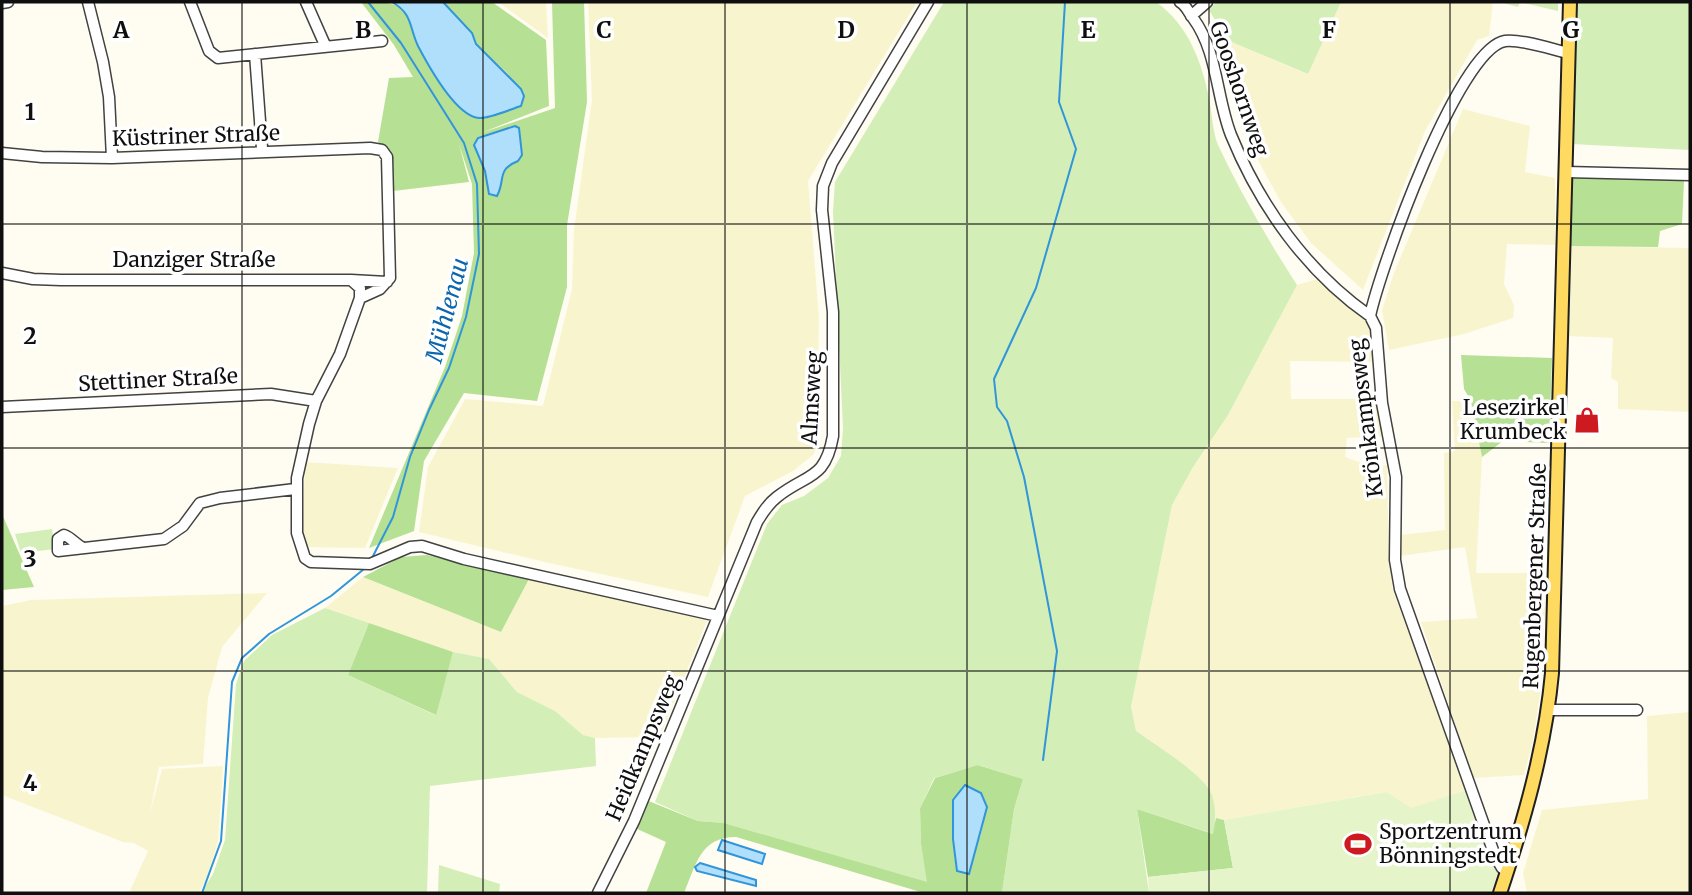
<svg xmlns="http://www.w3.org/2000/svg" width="1692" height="895" font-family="Merriweather,serif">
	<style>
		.farmland { fill: #f8f5ce }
		.green { fill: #d3eeb6 }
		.forest { fill: #b6e094; fill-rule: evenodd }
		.pitch { fill: #e5f4c9 }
		.water { fill: #b0dffc; stroke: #3095da; stroke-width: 2 }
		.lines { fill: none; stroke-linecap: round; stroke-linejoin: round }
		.stream { stroke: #3095da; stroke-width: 2 }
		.minor-casing { stroke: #424242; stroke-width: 13 }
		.major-casing { stroke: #202020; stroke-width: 16 }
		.minor { stroke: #fff; stroke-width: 10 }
		.major { stroke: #ffda61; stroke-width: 12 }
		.grid { fill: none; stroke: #0f0f0f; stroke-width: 2; stroke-opacity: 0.55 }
		.labels { text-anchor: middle; stroke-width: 7; stroke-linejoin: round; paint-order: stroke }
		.street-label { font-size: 21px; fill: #0f0f0f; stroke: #fff }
		.poi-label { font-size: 21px; fill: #0f0f0f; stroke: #fff; text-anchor: end }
		.water-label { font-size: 23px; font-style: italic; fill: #0c66ad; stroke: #fff }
		.grid-label { font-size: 23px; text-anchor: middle; font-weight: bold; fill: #0f0f0f; stroke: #fff; stroke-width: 7; stroke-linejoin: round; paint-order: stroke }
	</style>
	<rect width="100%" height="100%" fill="#fffcf1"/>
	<path class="farmland" d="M498,2H546L548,38Z
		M588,2H917L808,181L819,318L817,440L814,454L793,471L745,496L708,597L549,563L419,532L428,467L465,399L543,406L572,289L574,230L592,100Z
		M1341,2H1493L1489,36L1477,40L1425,131L1363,290L1311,243L1281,202L1250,146L1236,97L1227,40L1307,74Z
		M1463,109L1530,126L1525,172L1555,178V245L1507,244L1504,284L1514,305L1513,318L1464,334L1389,350L1382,310L1394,273Z
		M1568,246L1690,248V412L1618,409V382L1611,378L1613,338L1568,336Z
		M1317,279L1370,323L1372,362L1290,361L1291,399H1376L1384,436L1347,438L1345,457L1370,466L1387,465L1389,562L1393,591L1467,790L1411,809L1385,792L1224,820L1216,818L1211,793L1195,774L1136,731L1131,708L1172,505L1193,467L1228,415L1297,285Z
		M1452,401H1471L1482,457L1476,573H1539L1547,579L1540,694L1533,741L1524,775L1473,778L1421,622L1477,618L1465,547L1399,556L1400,535L1445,530L1444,453L1455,451Z
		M305,462L398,468L365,548L302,547Z
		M363,577L501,632L529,579L699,617L707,621L660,737L595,738L583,735L555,711L517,692L489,659L453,652L325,608Z
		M267,593L222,647L208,698L203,764L159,767L150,813L162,769L223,766L218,842L209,872L199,893H129L148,851L134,843L123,842L2,795V606L31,600Z
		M1690,712V893H1527L1523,873L1542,810L1648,799L1647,716Z"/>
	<path class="green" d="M944,2H1156C1189,25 1203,65 1210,103C1212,116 1213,133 1218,145C1241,194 1268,240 1297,285L1228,415L1193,467L1172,505L1131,707L1136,731C1155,745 1204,774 1212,795C1216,808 1216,821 1214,834L1137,809L1149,893H1002L1014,809L1023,779L979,765L934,778L920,808L921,844L928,883L724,823L698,821L655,802L767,524L782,505L804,496L828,478L841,456L843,428L833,212L835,182Z
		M1216,2H1341L1308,74L1227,40L1209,10Z
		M1500,2H1558V11L1520,2L1518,7Z
		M1577,2H1690V150L1572,144Z
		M52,529L55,549L21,553L15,534Z
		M325,608L369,623L348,675L435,715L453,652L489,659L517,692L555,711L583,735L595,738L596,766L430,786L427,893H201L213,874L225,840L236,684L244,661L272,635Z
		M439,865L500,884L499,893H438Z"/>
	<path class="forest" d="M361,2C402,2 405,3 417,43L509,75L476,44L472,33L443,2H492L546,40L549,106L481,133L555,108L552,2H584L587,102L567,225V287L537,401L464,393L424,461L414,531L369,548L445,367L462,316L474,253L472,184L459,144L469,182L393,191L391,151L378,142L389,78L413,77L394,45ZM474,145L518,161L507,166L489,194L485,171Z
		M1570,176L1684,181L1682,224L1660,231L1658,247L1568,246Z
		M1461,355L1552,358L1549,443L1503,441L1482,457L1471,401L1464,389Z
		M2,514L34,587L2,590Z
		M427,555L529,579L501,632L363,577L401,557Z
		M369,623L453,652L436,715L348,675Z
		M978,765L1023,779L1014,809L1002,893H924L736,837C700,837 696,865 684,893H646L666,842L635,828L646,800L698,821L724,823L927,882L921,844L920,808L935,778ZM987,807L980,837L957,871Z
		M1137,809L1213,834L1216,818L1224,820L1233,868L1148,877Z"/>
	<path class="pitch" d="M1467,790L1498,872L1491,893H1149L1148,877L1233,868L1224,820L1386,792L1411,808Z"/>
	<path class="water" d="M392,2H443L472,33L476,44L521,89L524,96L521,106C511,109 489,119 479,118C456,116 428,65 418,46C409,27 413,14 392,2Z
		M515,126L519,128L522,155L518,161C496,170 506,179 497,196L489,194L485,171L474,145L478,138Z
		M965,785L981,793L987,807L969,874L957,871L953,839V800Z
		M722,840L765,854L762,864L718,850Z
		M700,863L756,880V886L697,871L695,867Z"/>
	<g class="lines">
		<path class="stream" d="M368,2L401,43L464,143L477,184L479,254L466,317L449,368L429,410L410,457L393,517L372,558
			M1043,760L1057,651L1024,477L1007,421L997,407L994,379L1036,288L1076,149L1059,102L1065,2
			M202,893L221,841L232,682L242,658L269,634L331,596L364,569"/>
		<g class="minor-casing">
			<path id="minor" d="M88,2L103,62L109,97L112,158
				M190,2L209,51L218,58L382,41
				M306,2L325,45
				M1180,2C1187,6 1188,12 1193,18C1218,52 1216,97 1231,135C1260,206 1307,272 1370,316
				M2,3L8,2
				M1191,16L1207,2
				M255,54L262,148
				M2,153L42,157L112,158L370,148L382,150L387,157L390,278L380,289L360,298
				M1566,172L1690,175
				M2,273L33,279L61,280H351L387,282
				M351,280L360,288V298L340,354L316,401L309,424L297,478V533L305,558L311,562L370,564L410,547L422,546L464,559L718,616
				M2,407L271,394L316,401
				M83,548C75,544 72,538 64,535L58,539V551L164,539L183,526L200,503L220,498L295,489
				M1548,710H1637
				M1508,870L1502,868L1495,856L1400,589L1395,560L1396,477L1382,403L1376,328L1370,316C1380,269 1458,49 1505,41C1522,39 1551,49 1568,53
				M598,893L634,821L757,522C763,512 768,504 777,497C807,473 825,481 833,436V312L822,210L823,186L832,163L928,2"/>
		</g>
		<g class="major-casing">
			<path id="major" d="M1500,893C1524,821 1545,749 1552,673L1570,2"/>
		</g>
		<use href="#minor" class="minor"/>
		<use href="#major" class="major"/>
	</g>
	<path class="grid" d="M242,2V893M483,2V893M725,2V893M967,2V893M1209,2V893M1450,2V893M2,224H1690M2,448H1690M2,671H1690"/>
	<defs>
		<g id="shop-bare" transform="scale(2.1)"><path d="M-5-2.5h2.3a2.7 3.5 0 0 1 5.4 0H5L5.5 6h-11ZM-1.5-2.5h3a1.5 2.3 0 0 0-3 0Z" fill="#cd1920" stroke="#fff" stroke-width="2.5" paint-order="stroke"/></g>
		<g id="stadium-bare" transform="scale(2.1)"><path d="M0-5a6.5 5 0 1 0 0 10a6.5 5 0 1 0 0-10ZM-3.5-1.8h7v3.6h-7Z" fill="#cd1920" stroke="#fff" stroke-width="2.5" paint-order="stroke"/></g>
	</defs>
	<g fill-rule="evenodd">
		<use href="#shop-bare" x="1587" y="420"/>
		<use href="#stadium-bare" x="1358" y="844"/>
	</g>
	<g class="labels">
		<g class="street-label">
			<text transform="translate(1239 89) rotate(71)" y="7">Gooshornweg</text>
			<text transform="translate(196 136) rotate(-2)" y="7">Küstriner Straße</text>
			<text x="194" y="267">Danziger Straße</text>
			<text transform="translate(158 380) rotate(-3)" y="7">Stettiner Straße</text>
			<text transform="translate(812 398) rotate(-87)" y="7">Almsweg</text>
			<text transform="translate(1366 418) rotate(-97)" y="7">Krönkampsweg</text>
			<text transform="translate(1535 576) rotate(-88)" y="7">Rugenbergener Straße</text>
			<text transform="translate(643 748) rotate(-67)" y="7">Heidkampsweg</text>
		</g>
		<g class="poi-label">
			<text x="1566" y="415">Lesezirkel<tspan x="1566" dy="24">Krumbeck</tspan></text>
			<text x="1379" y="839" text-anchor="start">Sportzentrum<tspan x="1379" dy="24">Bönningstedt</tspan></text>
		</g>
		<g class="water-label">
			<text transform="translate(447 310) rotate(-75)" y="8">Mühlenau</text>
		</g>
	</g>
	<g class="grid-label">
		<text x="121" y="38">A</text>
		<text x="363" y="38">B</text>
		<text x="604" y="38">C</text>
		<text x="846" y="38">D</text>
		<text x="1088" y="38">E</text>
		<text x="1329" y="38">F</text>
		<text x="1571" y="38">G</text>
		<text x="30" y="120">1</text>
		<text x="30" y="344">2</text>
		<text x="30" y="567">3</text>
		<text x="30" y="791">4</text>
	</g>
	<rect width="1692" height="895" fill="none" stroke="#0f0f0f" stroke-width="7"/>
</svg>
